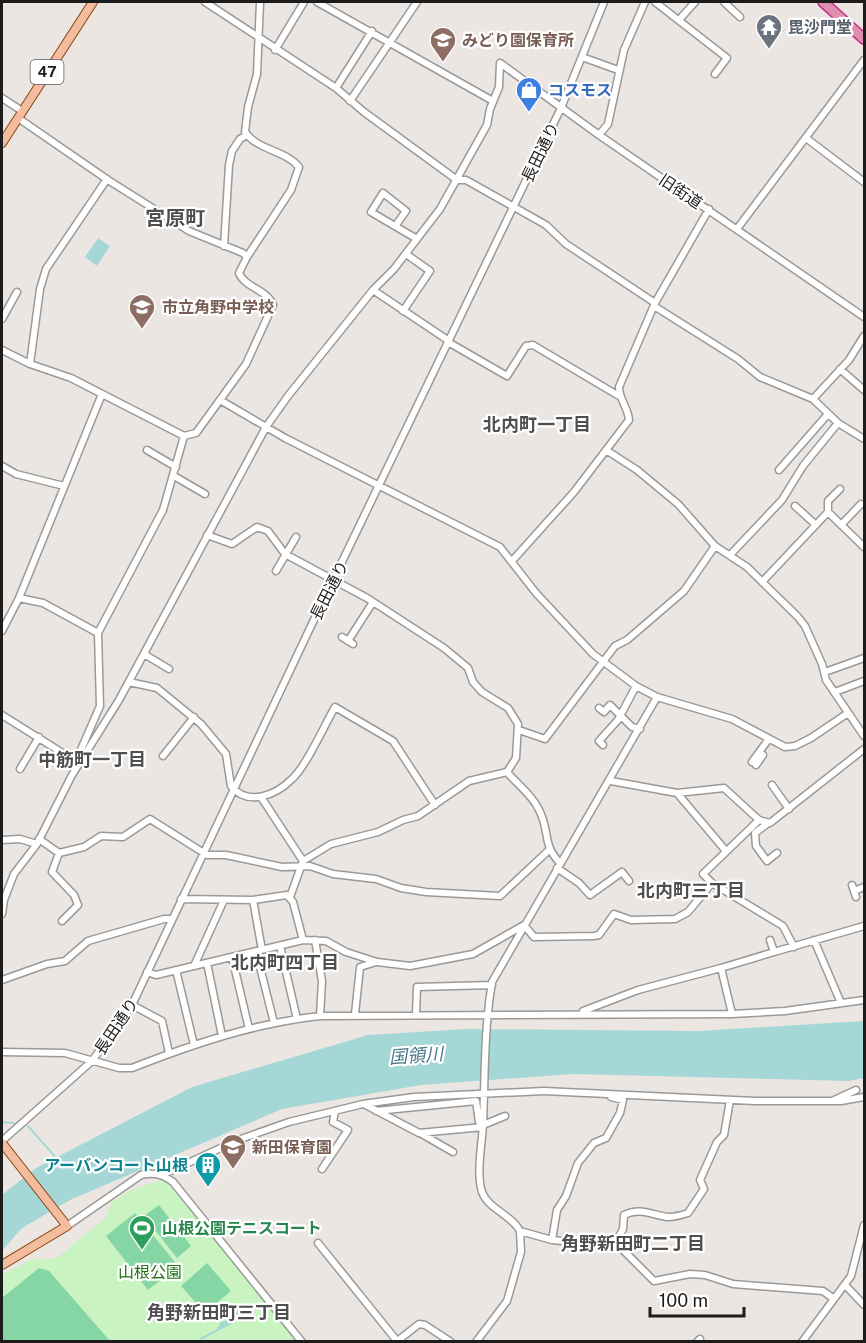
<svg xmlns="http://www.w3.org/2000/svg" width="866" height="1343" font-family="'Public Sans','Noto Sans JP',sans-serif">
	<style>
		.park { fill: #c9f4c1 }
		.pitch { fill: #85d6a4 }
		.water { fill: #a5d7d7 }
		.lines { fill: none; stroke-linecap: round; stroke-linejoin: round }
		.stream { stroke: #a5d7d7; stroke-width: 2 }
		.minor-casing { stroke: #999; stroke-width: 9 }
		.major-casing { stroke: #88420b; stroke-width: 10 }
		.highway-casing { stroke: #c83187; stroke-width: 12 }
		.minor { stroke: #fff; stroke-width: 6 }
		.major { stroke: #f4bc9f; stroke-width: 8 }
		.highway { stroke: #de8fb0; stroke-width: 9 }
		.labels { text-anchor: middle; stroke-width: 4.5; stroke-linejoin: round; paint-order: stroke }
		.shield { fill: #fff; stroke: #606060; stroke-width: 1.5 }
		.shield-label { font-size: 15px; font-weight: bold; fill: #1c1c1c }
		.worship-label { font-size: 16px; font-weight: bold; fill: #5b616d; stroke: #fff; text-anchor: start }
		.education-label { font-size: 16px; font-weight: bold; fill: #785e54; stroke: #fff; text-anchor: start }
		.shop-label { font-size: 16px; font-weight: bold; fill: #366cbe; stroke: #fff; text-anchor: start }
		.street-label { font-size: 16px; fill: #1c1c1c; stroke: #fff }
		.culture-label { font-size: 16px; font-weight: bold; fill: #0d838f; stroke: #fff; text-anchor: end }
		.leisure-label { font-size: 16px; font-weight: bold; fill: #27864d; stroke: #fff; text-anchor: start }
		.park-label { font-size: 16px; fill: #217013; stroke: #fff }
		.neighbourhood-label { font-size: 18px; font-weight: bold; fill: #4f4f4f; stroke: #fff }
		.water-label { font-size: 18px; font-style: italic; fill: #477a8d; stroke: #fff }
		.quarter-label { font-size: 20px; font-weight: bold; fill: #4f4f4f; stroke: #fff }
	</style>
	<rect width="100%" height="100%" fill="#ece6e2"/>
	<path class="park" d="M159,1181L169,1184L296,1341L2,1342V1275L30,1260L57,1258L105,1218L112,1202L131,1190Z"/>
	<path class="pitch" d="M159,1205L191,1246L177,1258L144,1216Z
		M135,1213L178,1266L148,1290L106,1236Z
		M207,1263L231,1291L205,1313L181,1286Z
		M39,1268L49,1271L110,1341H2V1298Z"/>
	<path class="water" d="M98,238L110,246L97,266L85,257Z
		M864,1021V1078L849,1081L572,1074L421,1085L282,1109L70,1200L22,1228L2,1251V1195L36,1168L192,1087L368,1035L466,1029L699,1031Z
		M242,1309L246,1313L237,1315L235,1322L199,1341L200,1338L217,1329L221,1322L231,1320L234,1313Z"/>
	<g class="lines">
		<path class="stream" d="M2,1122L14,1123
			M28,1126L58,1160"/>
		<g class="minor-casing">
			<path id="minor" d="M205,2L336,88L364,112L457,180H466L546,225L566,244L655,303
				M317,2L493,101
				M655,2L727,58L715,74
				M724,2L740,17
				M679,20L695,2
				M275,50L304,2
				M582,57L618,70
				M336,88L372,31
				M2,98L22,111
				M350,101L417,2
				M18,118L108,180L189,231L243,253L247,257L239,273C245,288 267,289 273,305L246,364L196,433L184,436L163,510L98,633L100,706L76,761
				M599,135L608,124L624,50L645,2
				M806,138L864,182
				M396,225L406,211L383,193L371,212L417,239
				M737,229L864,60
				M224,246L229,165L232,151L240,139L247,135
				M247,257L291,190L299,167C285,150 257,150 245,132L248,107L257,74L260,2
				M373,290L449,341
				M654,306L738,359L760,377L813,399L838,423L864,439
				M403,311L430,271L406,254
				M2,319L17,292
				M448,342L507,376L526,346L533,345L619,396
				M2,350L30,364L71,378L184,436
				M30,364L40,289L46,269L107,179
				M840,369L864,390
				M813,399L849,360L864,336
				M220,400L285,438L500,547L536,593L593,654L636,686L657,697L732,719L785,747L795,746L811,738L848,713
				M147,450L176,467
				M606,450L637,470L678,504L715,546L747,567L798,617L805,626L822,664L826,680L864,736
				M2,466L16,474L64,486
				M779,470L828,414
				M174,476L205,494
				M795,506L816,525
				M828,512V501L840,489
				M841,525L861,504
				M207,535L232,544L257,527L268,531L285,554L367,598L444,648L468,668L473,682L482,692L508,708L518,724L516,758L507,772C517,784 532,795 538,808C551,831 541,843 560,863
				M730,555L782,500L803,466L838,423
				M512,561L574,492L629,420C628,407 619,400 619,387L655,303L709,209
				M276,571L296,537
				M762,582L828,512L864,547
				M19,598L43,603L98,633
				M2,631L19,598L102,394
				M342,637L353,644
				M348,641L373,602
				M144,654L169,669
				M825,672L864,658
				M129,682L157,688L201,724L226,754L231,786C248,807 276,795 292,779C307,765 324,726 335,707L393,741L435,805
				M835,692L864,681
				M657,697L492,982C484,1029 485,1076 483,1124C482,1144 476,1173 482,1192C488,1209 512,1215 520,1231L552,1240L614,1246L623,1250L654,1281L690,1274L705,1275L733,1284L823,1291L834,1299L851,1276L864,1225
				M599,708L604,712L610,705L632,727L640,729
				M2,715L77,762
				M519,730L545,739L615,646L627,640L684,591L715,546
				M603,745L599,741L618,720L636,686
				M163,756L194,717
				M752,762L768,740
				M756,765L763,755
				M20,769L39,737
				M611,781L677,793L726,851
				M772,785L789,809
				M677,793L724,788L759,820L703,874L712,883L783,926L794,947
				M261,797L303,861L290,897
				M759,820L770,823L864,749
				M767,824L755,833L756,846L767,861L777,853
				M39,839L59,853L84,847L101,836L123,837L150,819L207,855H226L282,867L310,866L333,874L376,879L401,888L426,892L500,896L548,851
				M2,840L20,839L37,844
				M59,853L52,872L74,895L78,905L62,921
				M303,861L331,844L378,832L403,820L418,816L469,781L507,772
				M557,868L579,883L590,895L622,872L629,881
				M852,885L856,897
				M854,891L864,887
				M181,899L253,900L287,895L293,902L303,940
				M253,900L262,950
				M2,914L4,900L14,874L37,844L72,775L119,700L266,427L288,396L373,290L394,269L440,209L487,125L490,109L499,87L500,63L599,135L864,317
				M315,940L322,981L320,1016
				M770,940L774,952L864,926
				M814,940L841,1003
				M280,946L297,1019
				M256,951L274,1023
				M232,957L249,1029
				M207,963L222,1036
				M194,966L224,900
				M176,970L194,1045
				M147,972L156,975L303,940L326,941L346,952L377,962L410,966L473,954L524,925L534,937L594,936L599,935L614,914L631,920L675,919L688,912L712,883
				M2,980L47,964L65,961L88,941L164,919H172
				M132,1005L162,1021L169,1053
				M583,1011L638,990L721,968
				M355,1014L360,967L376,962
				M416,1014L417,987L492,985
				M732,1014L721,968L774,952
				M2,1052L65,1053L119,1068H132C193,1044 255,1023 320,1016L732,1014L785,1011L864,1000
				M832,1101L856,1090
				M364,1104L419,1133L483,1127
				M376,1111L476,1101L479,1122
				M483,1125L505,1116
				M420,1133L453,1152
				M2,1141L92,1061L132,1005L311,626L561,108L604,2
				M322,1169L348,1130L333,1122L335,1111
				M162,1175L238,1140L289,1122L363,1104L414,1097L544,1091L755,1101H841L864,1097
				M67,1226L141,1175C154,1172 162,1174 173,1182L302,1342
				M552,1240L557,1210L566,1196L578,1163L594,1143L606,1138L620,1113L623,1100L611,1097
				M318,1243L397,1341
				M614,1246L623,1229L624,1215C640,1207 652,1215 668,1217C674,1217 682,1215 688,1213L704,1189L700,1180L717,1142L724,1135L730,1100
				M846,1286L864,1305
				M396,1342L419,1324L425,1325L451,1342
				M476,1342L507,1301L521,1252L520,1231
				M697,1342L700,1339
				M802,1342L834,1299"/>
		</g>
		<g class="major-casing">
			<path id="major" d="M2,143L93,2
				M2,1143L67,1226L2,1265"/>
		</g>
		<g class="highway-casing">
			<path id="highway" d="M823,2L864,39"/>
		</g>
		<use href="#minor" class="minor"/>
		<use href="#major" class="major"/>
		<use href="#highway" class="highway"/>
	</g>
	<defs>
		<g id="temple-pin" transform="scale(1.35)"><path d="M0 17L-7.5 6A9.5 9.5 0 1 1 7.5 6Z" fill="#6b7280" stroke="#fff"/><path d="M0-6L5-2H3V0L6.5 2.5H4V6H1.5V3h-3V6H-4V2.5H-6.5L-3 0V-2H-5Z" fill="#fff"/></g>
		<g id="school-pin" transform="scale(1.35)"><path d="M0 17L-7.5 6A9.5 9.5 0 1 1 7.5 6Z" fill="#8d6e63" stroke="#fff"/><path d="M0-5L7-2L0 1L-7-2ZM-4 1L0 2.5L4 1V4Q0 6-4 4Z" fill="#fff"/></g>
		<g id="shop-pin" transform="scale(1.35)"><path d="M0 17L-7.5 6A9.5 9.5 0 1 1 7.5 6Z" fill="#3f7fe0" stroke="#fff"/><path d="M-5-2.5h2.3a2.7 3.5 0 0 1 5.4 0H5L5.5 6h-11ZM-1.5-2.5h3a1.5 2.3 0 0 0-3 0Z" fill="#fff"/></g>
		<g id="building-pin" transform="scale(1.35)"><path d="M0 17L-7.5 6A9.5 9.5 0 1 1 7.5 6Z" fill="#0f9aa8" stroke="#fff"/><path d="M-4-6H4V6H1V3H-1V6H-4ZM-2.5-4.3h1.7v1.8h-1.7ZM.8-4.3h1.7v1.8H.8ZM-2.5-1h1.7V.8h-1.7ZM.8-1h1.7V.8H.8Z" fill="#fff"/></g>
		<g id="stadium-pin" transform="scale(1.35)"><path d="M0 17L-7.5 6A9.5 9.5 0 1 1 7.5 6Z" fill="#2e9e5b" stroke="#fff"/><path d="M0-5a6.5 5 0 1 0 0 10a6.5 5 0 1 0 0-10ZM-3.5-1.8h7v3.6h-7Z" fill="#fff"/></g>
	</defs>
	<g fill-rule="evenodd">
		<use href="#temple-pin" x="769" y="27"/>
		<use href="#school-pin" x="443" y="40"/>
		<use href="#shop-pin" x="529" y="90"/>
		<use href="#school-pin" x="142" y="307"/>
		<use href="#school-pin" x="233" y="1147"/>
		<use href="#building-pin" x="208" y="1165"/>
		<use href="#stadium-pin" x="142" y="1228"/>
	</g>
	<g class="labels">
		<rect class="shield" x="30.5" y="60" width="33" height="24" rx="4.5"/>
		<g class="shield-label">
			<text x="47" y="77">47</text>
		</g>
		<g class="worship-label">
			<text x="788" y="33">毘沙門堂</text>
		</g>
		<g class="education-label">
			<text x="462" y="46">みどり園保育所</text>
			<text x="162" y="313">市立角野中学校</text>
			<text x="252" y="1153">新田保育園</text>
		</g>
		<g class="shop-label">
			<text x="548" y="96">コスモス</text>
		</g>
		<g class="street-label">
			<text transform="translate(540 152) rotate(-64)" y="6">長田通り</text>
			<text transform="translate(681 191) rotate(34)" y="6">旧街道</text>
			<text transform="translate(329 590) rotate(-63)" y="6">長田通り</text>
			<text transform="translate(116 1026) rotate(-56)" y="6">長田通り</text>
		</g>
		<g class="culture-label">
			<text x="188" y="1171">アーバンコート山根</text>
		</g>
		<g class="leisure-label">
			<text x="162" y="1234">山根公園テニスコート</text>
		</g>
		<g class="park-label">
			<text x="150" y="1278">山根公園</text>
		</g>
		<g class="neighbourhood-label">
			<text x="537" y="431">北内町一丁目</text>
			<text x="92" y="766">中筋町一丁目</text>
			<text x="691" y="897">北内町三丁目</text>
			<text x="285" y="969">北内町四丁目</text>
			<text x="633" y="1250">角野新田町二丁目</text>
			<text x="219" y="1319">角野新田町三丁目</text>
		</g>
		<g class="water-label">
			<text transform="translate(416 1056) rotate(-4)" y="6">国領川</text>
		</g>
		<g class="quarter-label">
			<text x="175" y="225">宮原町</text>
		</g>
	</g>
	<rect width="866" height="1343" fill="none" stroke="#1c1c1c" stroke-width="6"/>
	<path d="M650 1307v9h94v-9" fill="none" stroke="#1c1c1c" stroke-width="3"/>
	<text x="659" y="1307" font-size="18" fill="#1c1c1c" stroke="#ffffff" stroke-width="4.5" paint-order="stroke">100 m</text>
</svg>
